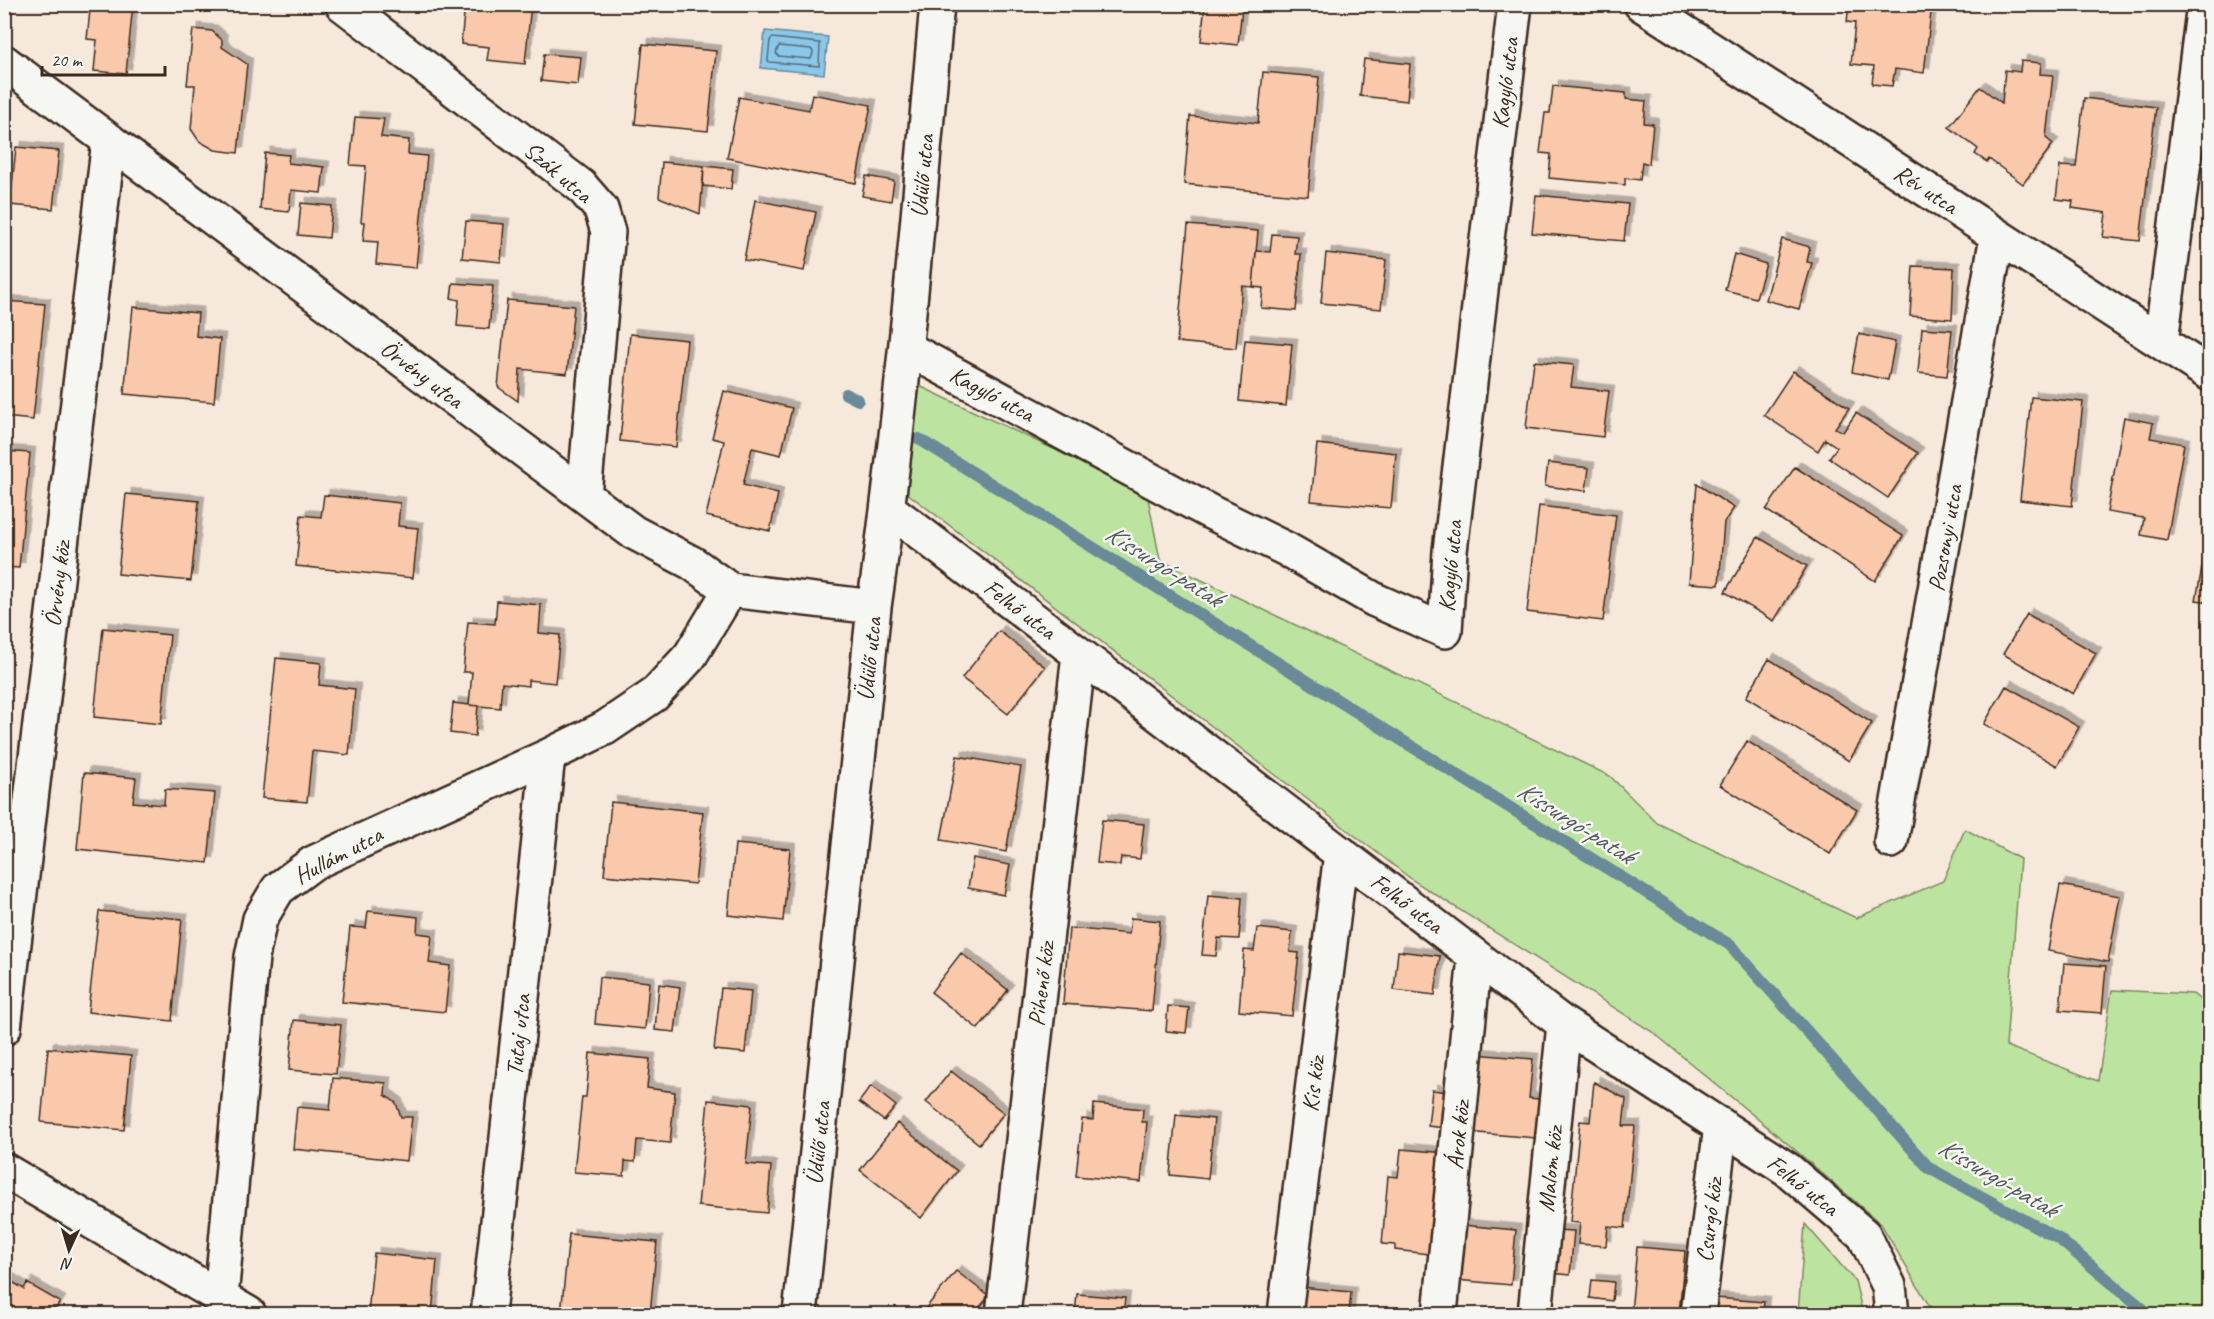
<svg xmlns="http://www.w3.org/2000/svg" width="2214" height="1319" font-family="Caveat,sans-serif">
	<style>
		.green { fill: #bce4a0; stroke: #7c875f; stroke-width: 1.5 }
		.water { fill: #8ac8eb; stroke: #6a8999; stroke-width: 1.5 }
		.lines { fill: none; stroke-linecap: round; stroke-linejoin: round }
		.shore { stroke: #5b6970; stroke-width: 1.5 }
		.stream { stroke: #6a8999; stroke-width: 12 }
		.building { fill: #fac8aa; stroke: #3b2a1e; stroke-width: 1.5; filter: url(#shadow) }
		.minor-casing { stroke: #3b2a1e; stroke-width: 38 }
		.minor { stroke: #f6f6f2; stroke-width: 33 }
		.labels { text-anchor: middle; stroke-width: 5; stroke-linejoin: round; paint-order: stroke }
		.street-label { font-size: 24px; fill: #3b2a1e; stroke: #f6f6f2 }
		.water-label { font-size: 26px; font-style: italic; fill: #53595c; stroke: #f6f6f2 }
	</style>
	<defs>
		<filter id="shadow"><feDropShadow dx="5.5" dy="-5.5" stdDeviation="0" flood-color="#0004"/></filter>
	</defs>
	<rect width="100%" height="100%" fill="#f7e8dc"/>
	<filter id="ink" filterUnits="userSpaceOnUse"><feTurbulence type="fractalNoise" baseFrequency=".0167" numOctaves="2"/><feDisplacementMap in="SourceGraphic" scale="12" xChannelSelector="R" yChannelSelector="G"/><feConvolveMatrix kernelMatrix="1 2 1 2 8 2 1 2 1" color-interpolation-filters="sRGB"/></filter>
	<g filter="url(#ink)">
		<path class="green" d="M911,382L1147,493L1160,560L1610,776L1657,823L1856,918L1943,881L1965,829L2020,859L2006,1046L2098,1081L2112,990L2193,994L2209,1007V1314H1934L1881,1224L1794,1149L1654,1033L1414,881L894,483Z
			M1805,1224L1855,1281L1863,1314H1798Z"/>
		<path class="water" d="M765,31L828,37L824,74L761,68Z"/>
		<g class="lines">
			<path class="shore" d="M772,38L820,43L819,66L769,62L768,60L770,40Z
				M779,46L811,49L813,52L812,57L810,59L778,56L776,53Z"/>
			<path class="stream" d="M846,394L858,400
				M919,439L1730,945L1929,1168L2059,1239L2149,1314"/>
		</g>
		<path class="building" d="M100,4H133L126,74L94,71L97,40L87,39L90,10L100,11Z
			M465,4H531L525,64L487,60L489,47L461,44Z
			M1205,4L1242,8L1238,45L1201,41Z
			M1352,4H1382L1381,8Z
			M1849,4H1932L1924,73L1895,69L1892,86L1872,84L1874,66L1851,64L1855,23L1847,22Z
			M193,29L212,31L222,40V47L247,64L238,153L215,150L199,141L191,129L195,85H187Z
			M643,44L716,51L708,131L635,124Z
			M544,54L581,57L578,85L541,81Z
			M1364,59L1410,64L1407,101L1360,96Z
			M2021,61L2041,63L2040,74L2053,75L2046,138L2053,144L2023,184L1989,159L1987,162L1975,154L1978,149L1949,127L1980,87L2002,103L2005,70L2020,72Z
			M1263,72L1319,77L1308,196L1184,184L1190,116L1258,123Z
			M1553,86L1626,93V99L1646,101L1644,123L1653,124L1649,164L1642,162L1640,180L1625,178V185L1549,178L1551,154L1540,153L1545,113H1550Z
			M812,94L871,105L856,183L727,158L739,97L809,110Z
			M2084,98L2156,107L2140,241L2103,237L2106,213L2072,208L2073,201L2056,199L2060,166L2076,167Z
			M355,117L384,119L381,137L409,140L408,154L427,156L416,268L376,264L378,242L363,241L365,222H361L366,166L350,165Z
			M16,147L59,151L53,209L10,205Z
			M265,153L289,155L288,163L324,167L321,193L291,190L289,212L260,209Z
			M662,162L704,166L700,214L659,197Z
			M704,166L733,169L731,189L703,186Z
			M866,176L894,181L891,201L862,196Z
			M1536,195L1628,204L1624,241L1532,233Z
			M755,200L816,212L804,271L744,260Z
			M301,203L332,206L329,238L298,235Z
			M466,221L504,224L501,262L462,258Z
			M1188,225L1258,231L1253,287L1242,286L1236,348L1177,342Z
			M1272,234L1297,236L1295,254H1301L1296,311L1261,308L1263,288L1253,287L1256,251L1270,252Z
			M1782,239L1810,247L1807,262L1812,263L1799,309L1766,300Z
			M1326,253L1386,260L1381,309L1321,303Z
			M1734,254L1766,264L1756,298L1725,290Z
			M1913,266L1954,268L1952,319L1910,316Z
			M453,283L493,286L489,329L457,326L459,300L451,298Z
			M507,300L574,306L567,374L520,369L518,401L498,387Z
			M4,301L45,304L33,420L4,417Z
			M133,307L198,313L196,336L220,339L214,402L124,394Z
			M1922,328L1952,330L1947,376L1918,373Z
			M630,334L687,340L676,447L620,441Z
			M1859,334L1895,342L1888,380L1852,372Z
			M1245,340L1292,344L1286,406L1239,401Z
			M1534,361L1574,365L1571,387L1609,391L1603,437L1526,428Z
			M1793,371L1849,408L1835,428L1843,432L1856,413L1918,453L1888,498L1829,458L1837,447L1825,439L1818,451L1764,415Z
			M724,391L792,408L781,455L752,448L743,485L778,494L770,531L706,516L724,441L712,438Z
			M2031,397L2083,402L2072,506L2020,500Z
			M2124,417L2153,423L2150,438L2184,444L2167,540L2141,535L2144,518L2107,512Z
			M1317,444L1396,453L1391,508L1311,501Z
			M4,451L30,453L19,568L4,567Z
			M1548,463L1589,468L1586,491L1545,486Z
			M1795,467L1903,536L1875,581L1766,510Z
			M1697,484L1734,508L1724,522L1719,585L1689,583Z
			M126,494L199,501L191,581L118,574Z
			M324,495L400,503L398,526L418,528L413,578L296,566L301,515L321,517Z
			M1539,506L1616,515L1603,621L1527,612Z
			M2210,525V602L2196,600Z
			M1758,537L1807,566L1774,621L1725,592Z
			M497,601L541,605L539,633L560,635L555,683L528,680V686L502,683L500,708L469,705L472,672H463L468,622L495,624Z
			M2027,614L2096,653L2073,694L2003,654Z
			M103,628L170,635L161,724L94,717Z
			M999,631L1045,667L1008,714L962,678Z
			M276,658L321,663L319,685L355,689L349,755L312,751L307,802L262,798Z
			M1769,659L1872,723L1849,761L1746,697Z
			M2006,686L2079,727L2057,766L1984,724Z
			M453,703L478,706L475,736L450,733Z
			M1747,741L1857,810L1830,854L1720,785Z
			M957,756L1021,767L1006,852L941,840Z
			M84,773L136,778L133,802L164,805L165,789L215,793L208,863L77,849Z
			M611,802L703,812L695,884L604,875Z
			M1102,820L1144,824L1140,859L1121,857L1120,865L1097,863Z
			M735,844L790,849L783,921L728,915Z
			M973,858L1010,865L1004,895L968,888Z
			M2060,885L2120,896L2108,962L2048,951Z
			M1208,895L1242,898L1239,939L1218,938L1216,956L1202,955Z
			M99,911L182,919L172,1021L88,1012Z
			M368,911L418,917L417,933L432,935L429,963L450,966L445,1012L342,1002L350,927L366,928Z
			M1131,918L1160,921L1152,1011L1063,1004L1069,928L1129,934Z
			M1257,928L1292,932L1290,952L1299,953L1292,1016L1239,1011L1244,950L1254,951Z
			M1398,951L1440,956L1435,995L1394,990Z
			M961,953L1008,990L978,1029L931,992Z
			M2064,963L2106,966L2102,1013L2060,1010Z
			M599,977L649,982L645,1029L595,1024Z
			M659,984L680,987L675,1032L655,1030Z
			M721,988L751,991L745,1053L714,1050Z
			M1168,1006L1189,1008L1186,1033L1166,1031Z
			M294,1020L341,1025L336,1074L289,1070Z
			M48,1048L131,1056L124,1130L41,1122Z
			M590,1053L650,1059L647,1088L675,1092L670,1143L637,1140L635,1162L625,1161L624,1176L574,1172L582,1097H586Z
			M1475,1054L1533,1059L1529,1098L1540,1099L1536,1138L1467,1132Z
			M951,1071L1004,1113L979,1144L926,1102Z
			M333,1078L386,1083L385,1095L396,1103L401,1117H412L407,1161L293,1149L297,1107L330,1110Z
			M1594,1082L1626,1099L1623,1126H1635L1625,1228L1608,1226L1606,1246L1578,1244L1580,1223L1570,1222L1580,1121L1590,1122Z
			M871,1086L896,1106L884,1121L859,1102Z
			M1432,1090L1457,1093L1453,1129L1428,1126Z
			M708,1100L752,1105L746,1164L771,1166L767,1213L698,1206Z
			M1094,1104L1143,1109L1142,1122H1147L1141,1182L1076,1176L1082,1119L1093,1120Z
			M1176,1115L1214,1119L1208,1179L1170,1175Z
			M897,1123L957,1171L921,1218L860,1170Z
			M1401,1149L1447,1153L1437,1255L1395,1250V1245L1382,1244L1388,1176L1398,1177Z
			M1462,1225L1516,1230L1511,1285L1456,1280Z
			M1555,1230L1574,1231L1570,1275L1551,1273Z
			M569,1234L657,1242L650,1314H561Z
			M1637,1247L1685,1251L1679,1314L1631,1313Z
			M374,1253L437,1260L432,1314H368Z
			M956,1271L989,1296L974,1314H921Z
			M4,1277L24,1289L27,1283L60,1302L52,1314H4Z
			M1592,1280L1614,1282L1612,1301L1590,1298Z
			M1301,1287L1351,1292L1349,1314H1298Z
			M1077,1294L1125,1298L1123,1314H1075Z
			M1716,1298L1764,1302L1763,1314H1714Z"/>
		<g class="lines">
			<g class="minor-casing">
				<path id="minor" d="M342,4L581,186L601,209L608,232L584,495
					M1641,4L2210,374
					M4,62L633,532L692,563L730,590L874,607
					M2161,342L2204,4
					M906,348L1210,512L1286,549L1375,600L1445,631L1450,551L1515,4
					M889,509L1564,1024L1787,1169L1864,1235L1889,1286L1892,1314
					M1891,841L1997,236
					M4,1028L109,140
					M4,1170L249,1314
					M221,1298L252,957L260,919L278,889L313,863L548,756L605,728L654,695L690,656L730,590
					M488,1314L548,756
					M800,1314L874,607C903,407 919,206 937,4
					M1003,1314L1079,654
					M1285,1314L1341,853
					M1440,1314L1475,956
					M1535,1314L1564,1024
					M1698,1314L1721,1125"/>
			</g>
			<use href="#minor" class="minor"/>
		</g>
	</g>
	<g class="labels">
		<g class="street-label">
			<text transform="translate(1505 83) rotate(-83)" y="8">Kagyló utca</text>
			<text transform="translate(558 172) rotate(40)" y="8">Szák utca</text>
			<text transform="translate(922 176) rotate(-85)" y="8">Üdülő utca</text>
			<text transform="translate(1926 189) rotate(33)" y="8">Rév utca</text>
			<text transform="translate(422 374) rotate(37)" y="8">Örvény utca</text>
			<text transform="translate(992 394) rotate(28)" y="8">Kagyló utca</text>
			<text transform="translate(1945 538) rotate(-80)" y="8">Pozsonyi utca</text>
			<text transform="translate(1450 566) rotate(-85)" y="8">Kagyló utca</text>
			<text transform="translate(57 584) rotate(-83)" y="8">Örvény köz</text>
			<text transform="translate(1020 609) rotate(37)" y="8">Felhő utca</text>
			<text transform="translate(869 659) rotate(-84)" y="8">Üdülő utca</text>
			<text transform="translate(338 855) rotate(-28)" y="8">Hullám utca</text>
			<text transform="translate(1407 903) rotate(37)" y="8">Felhő utca</text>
			<text transform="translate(1041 984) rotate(-83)" y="8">Pihenő köz</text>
			<text transform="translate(518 1035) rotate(-84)" y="8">Tutaj utca</text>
			<text transform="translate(1313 1084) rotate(-83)" y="8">Kis köz</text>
			<text transform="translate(1458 1135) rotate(-84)" y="8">Árok köz</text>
			<text transform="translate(818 1143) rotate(-84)" y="8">Üdülő utca</text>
			<text transform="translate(1550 1169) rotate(-84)" y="8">Malom köz</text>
			<text transform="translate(1803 1185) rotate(38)" y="8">Felhő utca</text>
			<text transform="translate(1709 1220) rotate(-83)" y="8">Csurgó köz</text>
		</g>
		<g class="water-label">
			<text transform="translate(1164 565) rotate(32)" y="9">Kissurgó-patak</text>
			<text transform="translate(1576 822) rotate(32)" y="9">Kissurgó-patak</text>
			<text transform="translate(1998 1177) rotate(30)" y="9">Kissurgó-patak</text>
		</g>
	</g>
	<rect width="2214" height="1319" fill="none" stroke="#f6f6f2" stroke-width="24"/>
	<rect x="12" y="12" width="2190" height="1295" fill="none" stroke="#3b2a1e" stroke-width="2" filter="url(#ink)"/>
	<g transform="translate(69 1250) rotate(184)" stroke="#f6f6f2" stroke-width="4.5" paint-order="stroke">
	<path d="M0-4.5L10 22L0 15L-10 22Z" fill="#3b2a1e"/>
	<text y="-9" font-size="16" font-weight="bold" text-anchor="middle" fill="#3b2a1e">N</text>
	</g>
	<path d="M42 66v9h123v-9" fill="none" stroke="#3b2a1e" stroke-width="3"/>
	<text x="51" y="66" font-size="18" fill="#3b2a1e" stroke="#f6f6f2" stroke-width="4.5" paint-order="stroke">20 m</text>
</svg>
